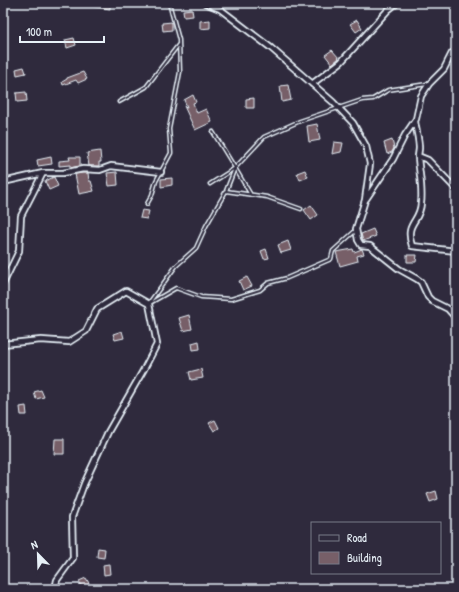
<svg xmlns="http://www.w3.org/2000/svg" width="459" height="592" font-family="'Patrick Hand',sans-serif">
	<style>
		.building { fill: #775f68; stroke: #e8f1f8 }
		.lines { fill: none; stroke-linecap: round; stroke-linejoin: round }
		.lane-casing { stroke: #e8f1f8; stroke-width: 5 }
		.street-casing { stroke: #e8f1f8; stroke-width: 8 }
		.lane { stroke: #2f2a3d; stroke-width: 2 }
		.street { stroke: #2f2a3d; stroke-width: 4.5 }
	</style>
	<rect width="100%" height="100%" fill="#2f2a3d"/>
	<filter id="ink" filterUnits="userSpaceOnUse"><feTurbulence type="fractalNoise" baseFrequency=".025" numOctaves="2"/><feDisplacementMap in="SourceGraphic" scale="8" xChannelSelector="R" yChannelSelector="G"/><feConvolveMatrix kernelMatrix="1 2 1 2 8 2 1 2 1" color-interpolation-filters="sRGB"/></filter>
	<g filter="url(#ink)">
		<path class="building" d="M83,3H110V9L83,5Z
			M192,9L193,16L184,17L183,10Z
			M210,20V28L200,29V21Z
			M357,20L362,28L356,32L350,24Z
			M172,22V30L163,31L162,23Z
			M74,38L76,45L67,48L65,40Z
			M332,50L339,58L332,64L325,55Z
			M24,67L26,73L17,75L16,69Z
			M83,72L87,79L78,83L76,80L63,85L62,82L67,79V78Z
			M288,85L291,100L282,102L280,86Z
			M26,92L27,101L17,102L16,93Z
			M193,95L196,102L193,103L197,113L206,109L212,122L195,130L184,106L187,107L184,100Z
			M254,98V108H246V99Z
			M317,124L320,140L309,142L307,126Z
			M392,140L394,148L392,152L387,154L384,143Z
			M334,142L343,143L341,152L332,154Z
			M100,151L101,162H99V166H89L87,153Z
			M51,157L52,164L38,166L37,160Z
			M69,157H80V166L70,168V165L59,166V161L70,160Z
			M305,170L308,177L300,180L297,173Z
			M117,172L118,185L109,186L107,173Z
			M83,173H88L89,181H91L94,191L79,194L75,174Z
			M54,177L58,186L49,190L45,181Z
			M172,178V185L161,187V179Z
			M311,205L318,215L311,220L304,210Z
			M142,210L149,211L147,219L140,218Z
			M373,229L376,236L363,241L361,234Z
			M288,241L291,250L281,253L278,245Z
			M266,249L269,258L264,259L261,251Z
			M353,249L354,252L362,249L364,254L357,256L358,261L340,266L336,252Z
			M407,255H417L416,262H407Z
			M247,277L252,286L243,290L239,281Z
			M189,315L192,329L183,331L179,318Z
			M122,331L124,338L115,340L113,334Z
			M199,341L200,349L193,350L192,343Z
			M201,369L203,378L191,380L189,372Z
			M41,390L44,397L36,399L34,392Z
			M26,406L27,415H21L20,407Z
			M215,420L219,428L214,431L209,423Z
			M55,439H64V454H54Z
			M436,491L438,499L430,502L427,494Z
			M98,548L105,549L104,558L97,557Z
			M109,564L110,574L104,575L103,565Z
			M86,578L90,585L83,589L79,581Z"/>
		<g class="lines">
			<g class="lane-casing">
				<path id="lane" d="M119,102L146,87L179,44
					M213,132L235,168
					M210,184L235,168L226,191
					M251,195L235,168L264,137L300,121L362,100L373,99L388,90L427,84
					M147,204L152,195L156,181L171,153L169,129L180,72L179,40L169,3
					M149,303L176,266L196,248L206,226L226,191L267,197L301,209
					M150,303L176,288L201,297L231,299L260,290L268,283L287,278L331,259L333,251L355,231"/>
			</g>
			<g class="street-casing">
				<path id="street" d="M205,3L220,9L271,48L333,102L353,123L366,146L370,164L365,200L356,229L358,240L361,245L370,246L399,269L417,279L421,282L428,297L432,301L448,309L456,318
					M312,84L341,62L388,10L397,3
					M415,121C416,130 419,139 419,148C419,151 418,154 418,157C419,172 423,188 421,203C420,223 404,222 412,246L456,251
					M418,156L428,160L456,189
					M43,173H63L83,169L100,170L111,166L161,172
					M3,182L43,173L21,216L19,251L3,284
					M366,199L393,159L405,135L416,119L421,96L429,84L444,69L452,53H456
					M3,344L41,340L69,342L86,331L97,309L126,291L149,304L157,344L144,369L108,432L84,484L72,517L73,558L57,580L55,589"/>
			</g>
			<use href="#lane" class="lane"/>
			<use href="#street" class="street"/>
		</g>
	</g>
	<rect width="459" height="592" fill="none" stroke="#2f2a3d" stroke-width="16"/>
	<rect x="8" y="8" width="443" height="576" fill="none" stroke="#e8f1f8" stroke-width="1.5" filter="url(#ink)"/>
	<rect x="311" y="522" width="130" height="52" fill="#2f2a3d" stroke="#797a88"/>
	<rect x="319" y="535" width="20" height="6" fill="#2f2a3d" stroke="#797a88"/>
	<text x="347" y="542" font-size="12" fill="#e8f1f8">Road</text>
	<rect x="319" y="552" width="20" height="12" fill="#775f68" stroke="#797a88"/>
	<text x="347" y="562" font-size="12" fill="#e8f1f8">Building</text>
	<g transform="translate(38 554) rotate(337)" stroke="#2f2a3d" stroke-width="3" paint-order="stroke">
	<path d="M0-3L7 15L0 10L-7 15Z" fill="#e8f1f8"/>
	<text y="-6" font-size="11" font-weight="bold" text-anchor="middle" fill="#e8f1f8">N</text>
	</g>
	<path d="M20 36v6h84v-6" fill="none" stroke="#e8f1f8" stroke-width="2"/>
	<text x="26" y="36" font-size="12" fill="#e8f1f8" stroke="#2f2a3d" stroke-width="3" paint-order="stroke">100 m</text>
</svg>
